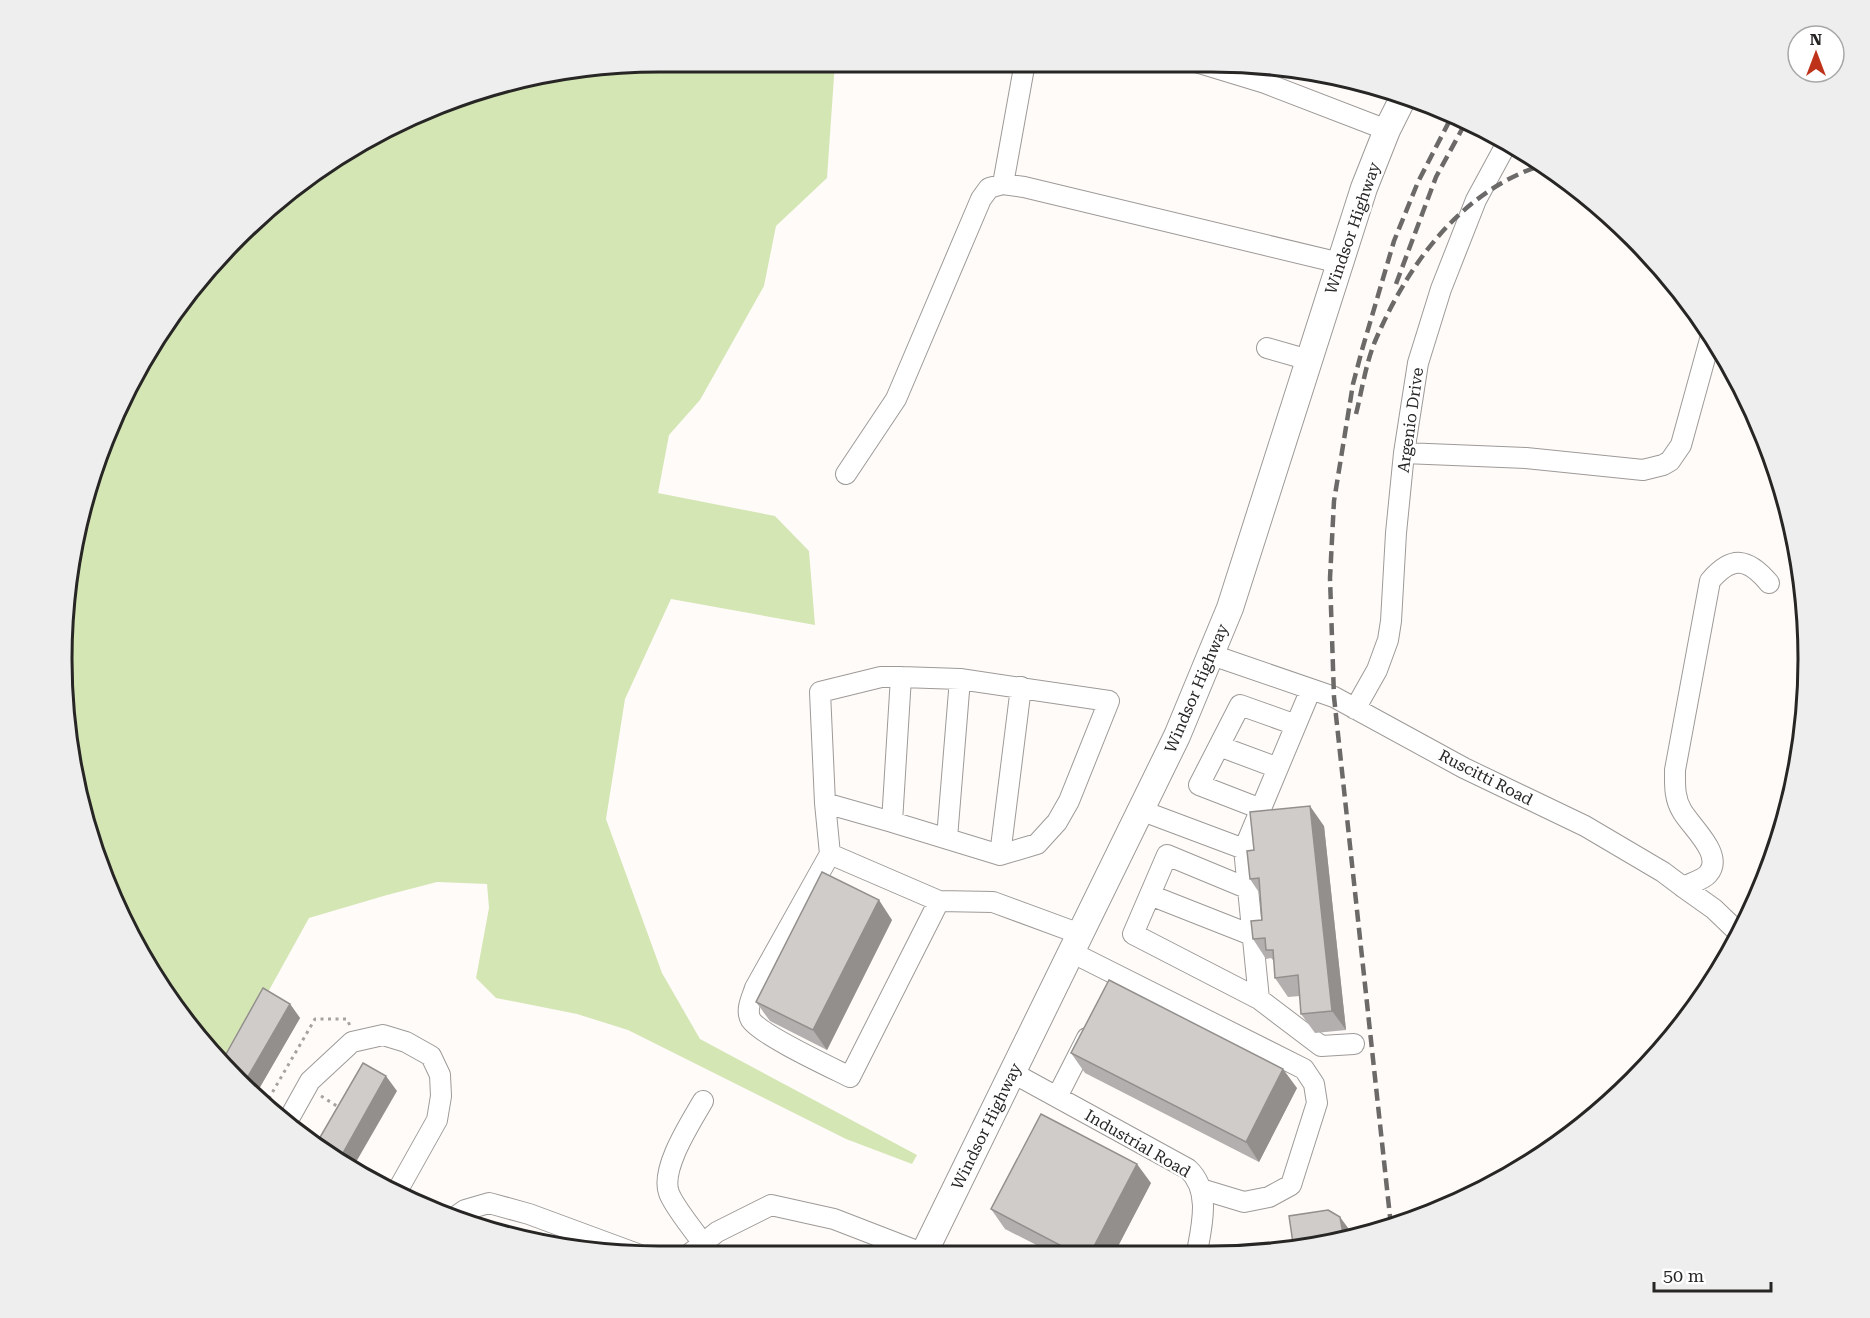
<svg xmlns="http://www.w3.org/2000/svg" width="1870" height="1318" font-family="'Roboto Serif',serif">
	<style>
		.green { fill: #d5e6b5 }
		.lines { fill: none; stroke-linecap: round; stroke-linejoin: round }
		.minor-casing { stroke: #9d9a98; stroke-width: 22 }
		.major-casing { stroke: #9d9a98; stroke-width: 28 }
		.path { stroke: #a5a2a1; stroke-width: 3; stroke-dasharray: 3 4.5; stroke-linecap: butt }
		.minor { stroke: #fff; stroke-width: 20 }
		.major { stroke: #fff; stroke-width: 26 }
		.rail { stroke: #6c6a69; stroke-width: 4.5; stroke-dasharray: 12 6; stroke-linecap: butt }
		.wall { fill: #b3afae }
		.shaded-wall { fill: #928f8d }
		.building { fill: #d0ccca; stroke: #928f8d; stroke-width: 1.5 }
		.labels { text-anchor: middle; stroke-width: 5; stroke-linejoin: round; paint-order: stroke }
		.street-label { font-size: 16px; fill: #272625; stroke: #fff }
		.rim { fill: none; stroke: #272625; stroke-width: 3 }
	</style>
	<rect width="100%" height="100%" fill="#fffbf9"/>
	<path class="green" d="M659,62H835L827,178L776,226L764,286L700,400L669,435L658,493L775,516L809,551L815,625L671,599L625,699L606,819L662,973L700,1039L917,1155L912,1164L846,1139L628,1030L577,1014L496,998L476,978L489,908L487,884L437,882L387,895L309,918L226,1068L210,1053L123,924L73,775L62,659L67,581L107,430L162,327L210,265L327,162L430,107L504,82Z"/>
	<g class="lines">
		<g class="minor-casing">
			<path id="minor" d="M1196,62L1265,83L1387,130
				M1003,184L1025,62
				M1267,348L1309,360
				M1404,453L1526,458L1643,470L1663,465L1670,461L1681,445L1711,336
				M846,474L896,399L981,199L989,188L1003,184L1024,187L1340,263
				M1212,655L1334,697L1464,768L1585,826L1663,872L1683,887L1714,909L1740,934
				M901,677L892,822L1000,855L1037,844L1057,822L1069,801L1109,701L960,679L901,677H881L820,692L825,803L830,854L939,901L993,902L1080,934
				M1355,709L1377,670L1388,640L1391,621L1396,533L1404,453L1418,363L1441,289L1476,200L1508,141
				M1219,746L1278,768
				M825,803L892,822
				M1261,809L1199,785L1240,705L1296,725
				M1140,810L1244,849L1311,689
				M947,838L960,679
				M1244,849L1259,999L1133,934L1167,855L1249,889
				M830,854L755,988C752,998 745,1010 751,1020C761,1035 830,1067 850,1077L939,901
				M1000,855L1021,687
				M1683,887C1691,883 1703,880 1708,874C1725,855 1691,827 1682,811C1674,798 1675,784 1675,770L1710,581C1732,555 1748,558 1769,583
				M1150,895L1254,936
				M1071,952L1304,1069L1314,1084L1317,1103L1291,1185L1269,1197L1244,1202L1201,1189
				M1259,999L1321,1046L1354,1044
				M1013,1073L1188,1169C1211,1190 1202,1225 1197,1252
				M1057,1097L1087,1038
				M703,1101C691,1122 660,1169 669,1193C674,1207 694,1230 703,1244
				M286,1124L310,1081L352,1042L383,1035L406,1042L431,1056L440,1075L441,1096L437,1120L395,1195
				M455,1217L465,1210L489,1203L529,1214L640,1255
				M688,1255L717,1232L771,1205L834,1219L922,1253"/>
		</g>
		<g class="major-casing">
			<path id="major" d="M924,1253L1177,736L1230,608L1364,188L1387,130L1404,96"/>
		</g>
		<path class="path" d="M321,1096L340,1108
			M265,1105L315,1019H347L350,1026"/>
		<use href="#minor" class="minor"/>
		<use href="#major" class="major"/>
		<path class="rail" d="M1396,284L1436,177L1467,120
			M1356,414C1362,390 1366,362 1376,339C1409,263 1460,192 1542,165
			M1391,1226L1334,697L1330,578L1334,501L1353,384L1362,350L1394,241L1418,182L1453,114"/>
	</g>
	<path class="wall" d="M1324,826L1346,1030L1315,1033L1301,1014L1300,996L1288,997L1275,978L1274,961L1271,958L1266,959L1253,939L1262,920L1260,894L1250,879L1254,850Z
		M892,920L827,1050L770,1021L756,1002Z
		M290,1004L300,1018L256,1094L250,1091L221,1063Z
		M1071,1053L1297,1088L1259,1162L1085,1073Z
		M1151,1183L1115,1252L1052,1253L1005,1229L991,1209Z"/>
	<path class="shaded-wall" d="M1310,806L1324,826L1346,1030L1332,1011Z
		M879,900L892,920L827,1050L813,1030Z
		M290,1004L300,1018L256,1094L246,1080Z
		M1283,1069L1297,1088L1259,1162L1246,1142Z
		M386,1076L397,1091L352,1169L339,1160Z
		M1137,1164L1151,1183L1115,1252H1091Z
		M1340,1217L1354,1236V1238L1344,1240Z"/>
	<path class="building" d="M1310,806L1332,1011L1301,1014L1298,975L1275,978L1273,950H1266L1265,938L1253,939L1251,921L1262,920L1259,878L1250,879L1247,851L1254,850L1250,812Z
		M822,872L879,900L813,1030L756,1002Z
		M1109,980L1283,1069L1246,1142L1071,1053Z
		M263,988L290,1004L246,1080L226,1068L221,1063Z
		M363,1063L386,1076L339,1160L315,1146Z
		M1041,1114L1137,1164L1091,1252L1075,1253L991,1209Z
		M1328,1210L1340,1217L1344,1240L1294,1250L1289,1216Z"/>
	<g class="labels">
		<g class="street-label">
			<text transform="translate(1352 228) rotate(-71)" y="6">Windsor Highway</text>
			<text transform="translate(1410 420) rotate(-82)" y="6">Argenio Drive</text>
			<text transform="translate(1196 688) rotate(-67)" y="6">Windsor Highway</text>
			<text transform="translate(1486 777) rotate(27)" y="6">Ruscitti Road</text>
			<text transform="translate(986 1126) rotate(-64)" y="6">Windsor Highway</text>
			<text transform="translate(1138 1143) rotate(30)" y="6">Industrial Road</text>
		</g>
	</g>
	<path d="M0 0H1870V1318H0ZM659 72H1211A587 587 0 0 1 1798 659V659A587 587 0 0 1 1211 1246H659A587 587 0 0 1 72 659V659A587 587 0 0 1 659 72Z" fill="#eee" fill-rule="evenodd"/>
	<path class="rim" d="M659 72H1211A587 587 0 0 1 1798 659V659A587 587 0 0 1 1211 1246H659A587 587 0 0 1 72 659V659A587 587 0 0 1 659 72Z"/>
	<g transform="translate(1816 54)"><circle r="28" fill="#ffffff" stroke="#a9a8a8" stroke-width="1.5"/>
	<path d="M0-4.5L10 22L0 15L-10 22Z" fill="#bd3218"/>
	<text y="-9" font-size="16" font-weight="bold" text-anchor="middle" fill="#272625">N</text>
	</g>
	<path d="M1654 1282v9h117v-9" fill="none" stroke="#272625" stroke-width="3"/>
	<text x="1663" y="1282" font-size="18" fill="#272625" stroke="#ffffff" stroke-width="4.5" paint-order="stroke">50 m</text>
</svg>
